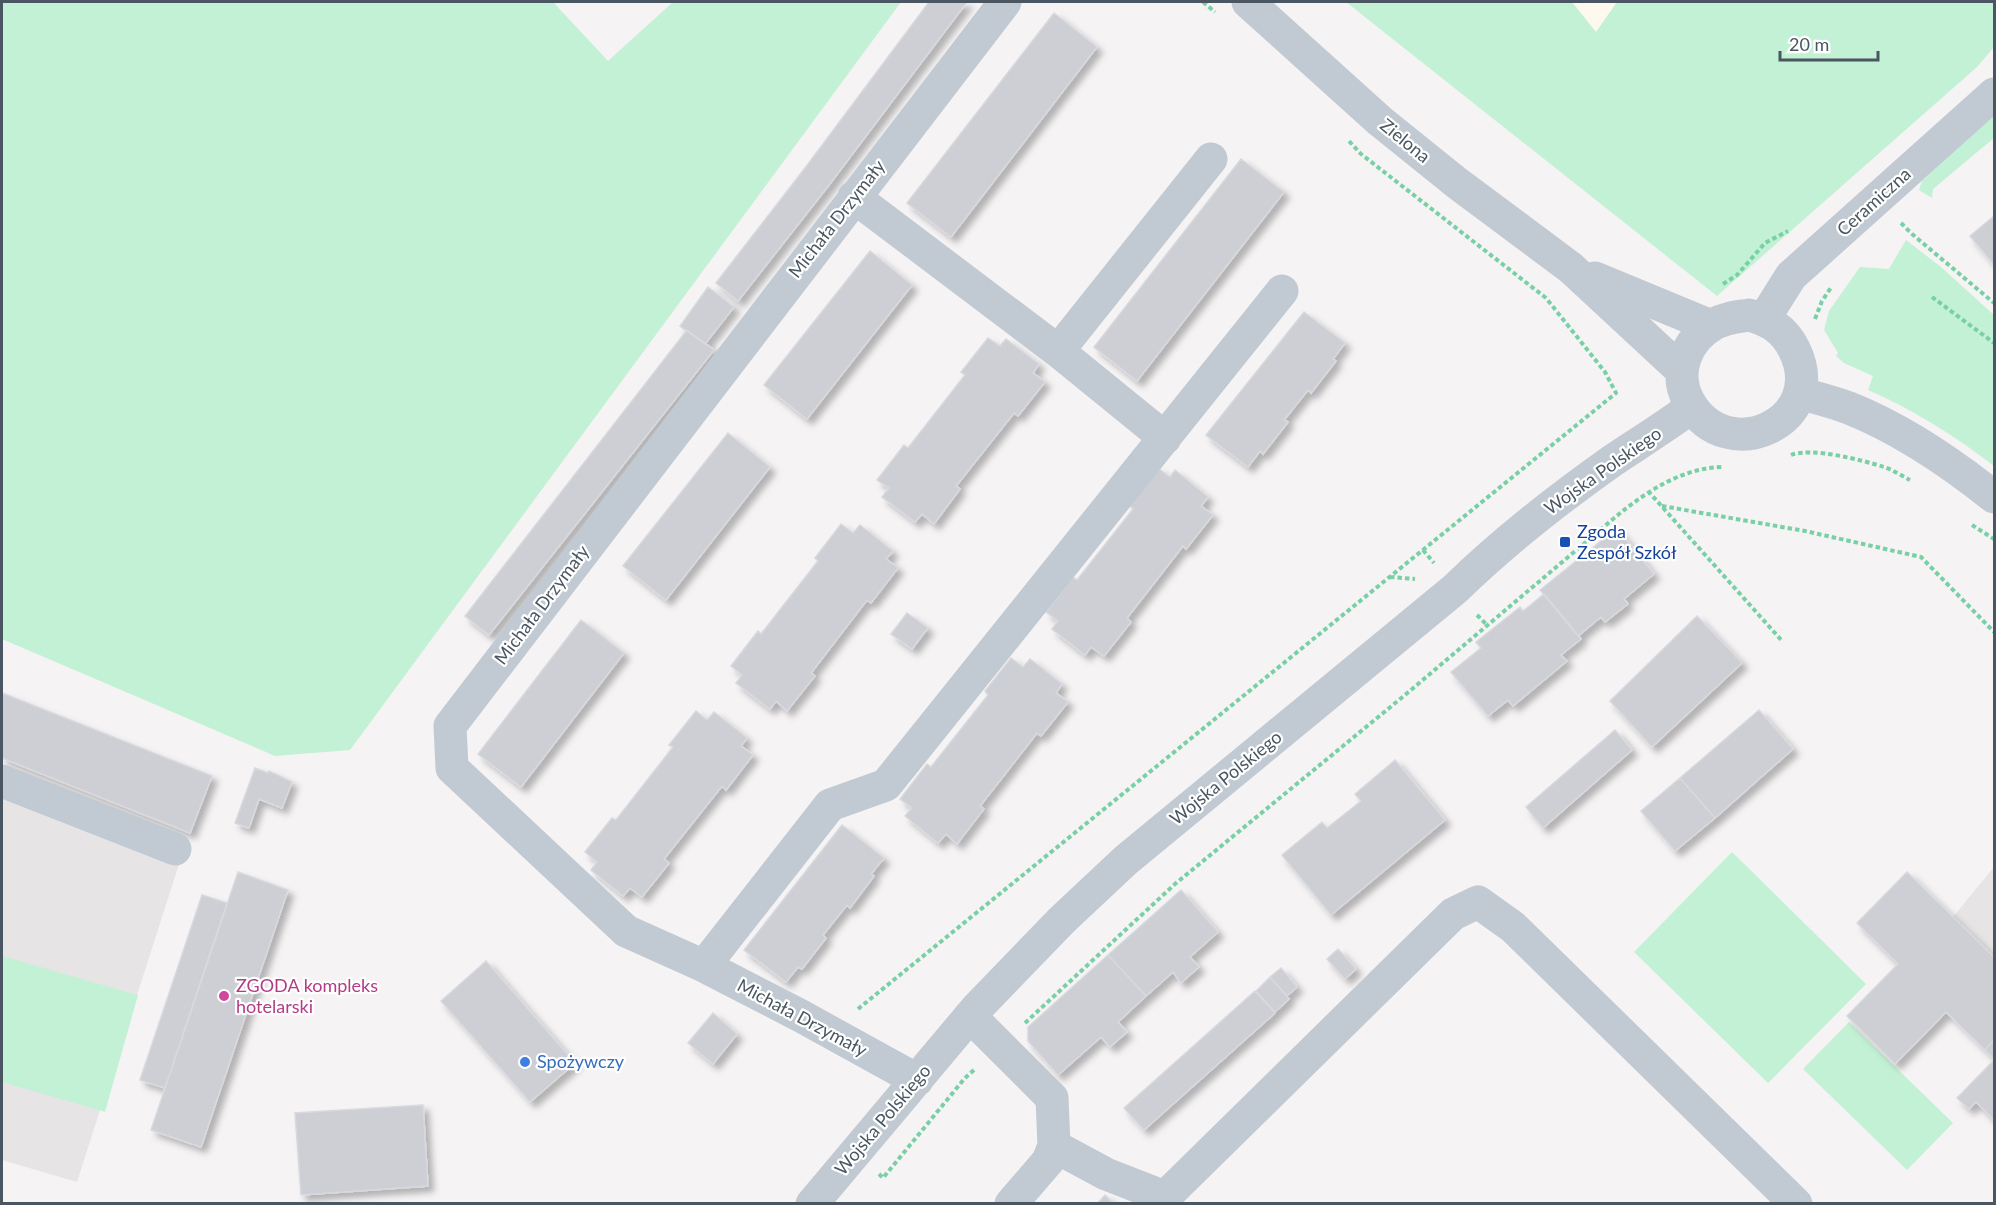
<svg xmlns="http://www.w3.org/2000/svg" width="1996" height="1205" font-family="Lato,sans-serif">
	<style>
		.commercial { fill: #fdf9ef }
		.education { fill: #e6e4e5 }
		.green { fill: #c3f1d5 }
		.building { fill: #cdcfd5; stroke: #d7d9de; stroke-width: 1.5; filter: url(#shadow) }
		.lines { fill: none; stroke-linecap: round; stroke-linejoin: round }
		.path { stroke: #7ad0a6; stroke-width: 4; stroke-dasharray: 4.5 3; stroke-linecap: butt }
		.minor { stroke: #c1cad2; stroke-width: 33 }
		.transit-dot { fill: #1a4fb4; stroke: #fff; stroke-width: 2 }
		.hotel-dot { fill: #d1479c; stroke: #fff; stroke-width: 2 }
		.shop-dot { fill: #3f7fe0; stroke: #fff; stroke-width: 2 }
		.labels { text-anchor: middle; stroke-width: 4.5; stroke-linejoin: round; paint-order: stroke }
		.street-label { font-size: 18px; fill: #4a5661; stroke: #fff }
		.transit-label { font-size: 18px; fill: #164399; stroke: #fff; text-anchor: start }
		.hotel-label { font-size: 18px; fill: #b23c85; stroke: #fff; text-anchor: start }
		.shop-label { font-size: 18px; fill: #366cbe; stroke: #fff; text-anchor: start }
	</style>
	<defs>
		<filter id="shadow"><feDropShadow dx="5.5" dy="5.5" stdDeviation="3" flood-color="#0004"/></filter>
	</defs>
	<rect width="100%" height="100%" fill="#f5f3f3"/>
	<path class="commercial" d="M1572,2H1617L1596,32Z"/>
	<path class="education" d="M2,796L180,861L77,1182L2,1160Z
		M1994,867V958L1953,917Z"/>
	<path class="green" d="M2,2H553L608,61L673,2H901L350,750L275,756L2,639Z
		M1346,2H1572L1596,32L1617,2H1994V47L1977,67L1717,296Z
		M1994,115V138L1933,189L1932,198L1919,190L1922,181Z
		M1906,240L1941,267L1994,315V466C1955,436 1914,410 1868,390L1873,376L1844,363L1836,356L1838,353L1824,330L1829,311L1860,267L1889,269Z
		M1732,852L1866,984L1768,1083L1634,952Z
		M2,956L138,995L105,1112L2,1082Z
		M1849,1022L1953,1123L1907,1170L1803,1069Z"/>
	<path class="building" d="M929,2H967L829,185L738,301L716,283L805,168Z
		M1054,13L1097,47L951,237L907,203Z
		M1241,159L1284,192L1137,381L1094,347Z
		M1994,216V265L1970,236Z
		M870,251L912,285L807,419L764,385Z
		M708,287L734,307L705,344L680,326Z
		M1304,312L1345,343L1333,359L1336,361L1311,393L1308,390L1284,420L1288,422L1263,454L1260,451L1248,467L1206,435Z
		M687,330L714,350L489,635L465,616Z
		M988,338L1000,346L1006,339L1039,364L1033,373L1045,382L1018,416L1014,413L956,486L960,489L934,524L922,514L915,522L882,497L889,488L877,480L904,445L908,448L965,375L961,372Z
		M728,433L770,467L666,600L623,566Z
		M1158,468L1170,477L1175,470L1208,497L1201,506L1213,515L1186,549L1183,546L1127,618L1131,622L1104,656L1091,647L1085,655L1052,629L1058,621L1046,612L1073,577L1077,580L1133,509L1129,505Z
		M841,524L853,533L860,525L893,551L886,559L898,568L871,603L867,600L811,673L815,676L787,711L776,701L770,709L736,683L742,675L731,666L758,631L761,634L818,561L815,558Z
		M1617,528L1654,574L1624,599L1628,604L1605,622L1601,617L1578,636L1540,590Z
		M1544,594L1581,639L1561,655L1567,661L1513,706L1508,700L1488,716L1451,672L1481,648L1476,642L1520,607L1523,611Z
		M907,613L928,628L912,649L891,634Z
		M1697,616L1742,663L1652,747L1610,701Z
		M581,620L624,653L521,787L478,754Z
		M1011,658L1023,667L1030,659L1062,684L1056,693L1068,702L1041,736L1037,733L980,806L984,809L957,844L946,834L938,843L905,816L912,808L900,799L927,764L931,767L988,695L985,691Z
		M2,693L212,776L190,833L2,758Z
		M1759,710L1793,749L1715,818L1680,778Z
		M696,711L707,720L714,712L747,738L741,746L753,755L726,790L722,786L664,859L669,863L642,897L630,888L623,896L591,870L597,862L585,852L612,818L616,820L673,747L669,745Z
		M1615,730L1632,750L1543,828L1526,807Z
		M1395,760L1445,820L1331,915L1282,855L1322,822L1327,828L1361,801L1355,794Z
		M255,768L268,773L269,771L292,782L282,808L259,799L249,828L235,823Z
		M1680,778L1715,818L1675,851L1641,811Z
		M842,825L884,858L871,874L874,876L850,908L847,905L823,935L826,938L802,969L798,967L786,982L744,950Z
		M238,872L288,890L201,1147L151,1130Z
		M1907,872L1994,957V1040L1985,1050L1946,1012L1895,1064L1847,1016L1898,964L1857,923Z
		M1181,890L1218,932L1190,957L1199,967L1181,983L1173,972L1146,996L1108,955Z
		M202,895L227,903L165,1088L140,1080Z
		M1338,949L1356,969L1345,979L1327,959Z
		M1108,955L1146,996L1118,1022L1127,1032L1110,1047L1101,1037L1058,1075L1028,1041V1027Z
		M486,961L575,1063L530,1102L441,1001Z
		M1281,968L1297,987L1287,996L1270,977Z
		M1270,977L1289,999L1275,1012L1256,991Z
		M1255,991L1275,1013L1144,1130L1124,1108Z
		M713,1013L737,1034L713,1064L688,1043Z
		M1994,1040V1059L1985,1050Z
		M1994,1060V1120L1976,1102L1969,1109L1957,1098Z
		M423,1105L428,1186L301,1195L295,1113Z
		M1105,1195L1114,1204H1097Z"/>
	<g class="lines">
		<path class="path" d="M1203,2L1215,12
			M1901,223L1912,234L1994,303
			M1723,284L1737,275L1765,243L1788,231
			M1932,297L1994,343
			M1815,319L1822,301L1832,286
			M1791,455C1812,447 1862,460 1884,467C1893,470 1902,476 1910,480
			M1648,491L1783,642
			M1662,506L1805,531L1921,557L1994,632
			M1972,525L1994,539
			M1423,550L1434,563
			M1390,577L1415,579
			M1477,615L1487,625
			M858,1009L1616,393L1605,372L1546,298L1361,154L1348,140
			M1025,1023L1175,884L1405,695L1619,514C1649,490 1683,468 1722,467
			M879,1174L883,1178L965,1078L975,1069"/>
		<path class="minor" d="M1248,2L1380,121L1457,183L1571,268L1682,371
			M854,197L1058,351L1165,438
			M1595,278L1711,326
			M1749,315C1770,321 1784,329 1794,349C1830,421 1727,469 1689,402C1673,373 1686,340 1714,324C1725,318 1737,317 1749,315Z
			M1764,319L1791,276L1994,94
			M1058,351L1211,159
			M1800,393C1816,398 1833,402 1849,408C1902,429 1950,462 1994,497
			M2,781L175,849
			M704,966L830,805L886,785L1282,291
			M970,1016L1052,1098L1054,1146L1048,1161L1011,1204
			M917,1080L801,1016L704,966L626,931L452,768L450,726L1005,2
			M1054,1146L1106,1174L1165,1197L1453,914L1478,902L1513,927L1796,1204
			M812,1204L976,1009L1062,920L1126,860L1455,589C1503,542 1557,500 1612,461C1639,443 1666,426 1692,407"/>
	</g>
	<rect class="transit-dot" x="1559" y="536" width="12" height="12" rx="3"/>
	<circle class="hotel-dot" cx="224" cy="996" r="6"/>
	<circle class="shop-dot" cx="525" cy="1062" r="6"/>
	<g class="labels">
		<g class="street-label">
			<text transform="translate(1405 141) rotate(39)" y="6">Zielona</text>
			<text transform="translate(1874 202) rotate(-42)" y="6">Ceramiczna</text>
			<text transform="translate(837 219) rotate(-52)" y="6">Michała Drzymały</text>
			<text transform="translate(1603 471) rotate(-35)" y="6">Wojska Polskiego</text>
			<text transform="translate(542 605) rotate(-53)" y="6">Michała Drzymały</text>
			<text transform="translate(1226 778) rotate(-39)" y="6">Wojska Polskiego</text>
			<text transform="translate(802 1018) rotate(28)" y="6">Michała Drzymały</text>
			<text transform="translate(883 1120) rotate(-50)" y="6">Wojska Polskiego</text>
		</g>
		<g class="transit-label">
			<text x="1577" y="538">Zgoda<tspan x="1577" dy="21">Zespół Szkół</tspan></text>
		</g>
		<g class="hotel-label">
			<text x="236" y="992">ZGODA kompleks<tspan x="236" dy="21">hotelarski</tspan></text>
		</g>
		<g class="shop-label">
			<text x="537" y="1068">Spożywczy</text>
		</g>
	</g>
	<rect width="1996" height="1205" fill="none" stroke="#4a5661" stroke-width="6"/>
	<path d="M1780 51v9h98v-9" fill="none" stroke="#4a5661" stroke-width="3"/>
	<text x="1789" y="51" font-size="18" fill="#4a5661" stroke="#ffffff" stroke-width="4.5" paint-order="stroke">20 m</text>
</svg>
